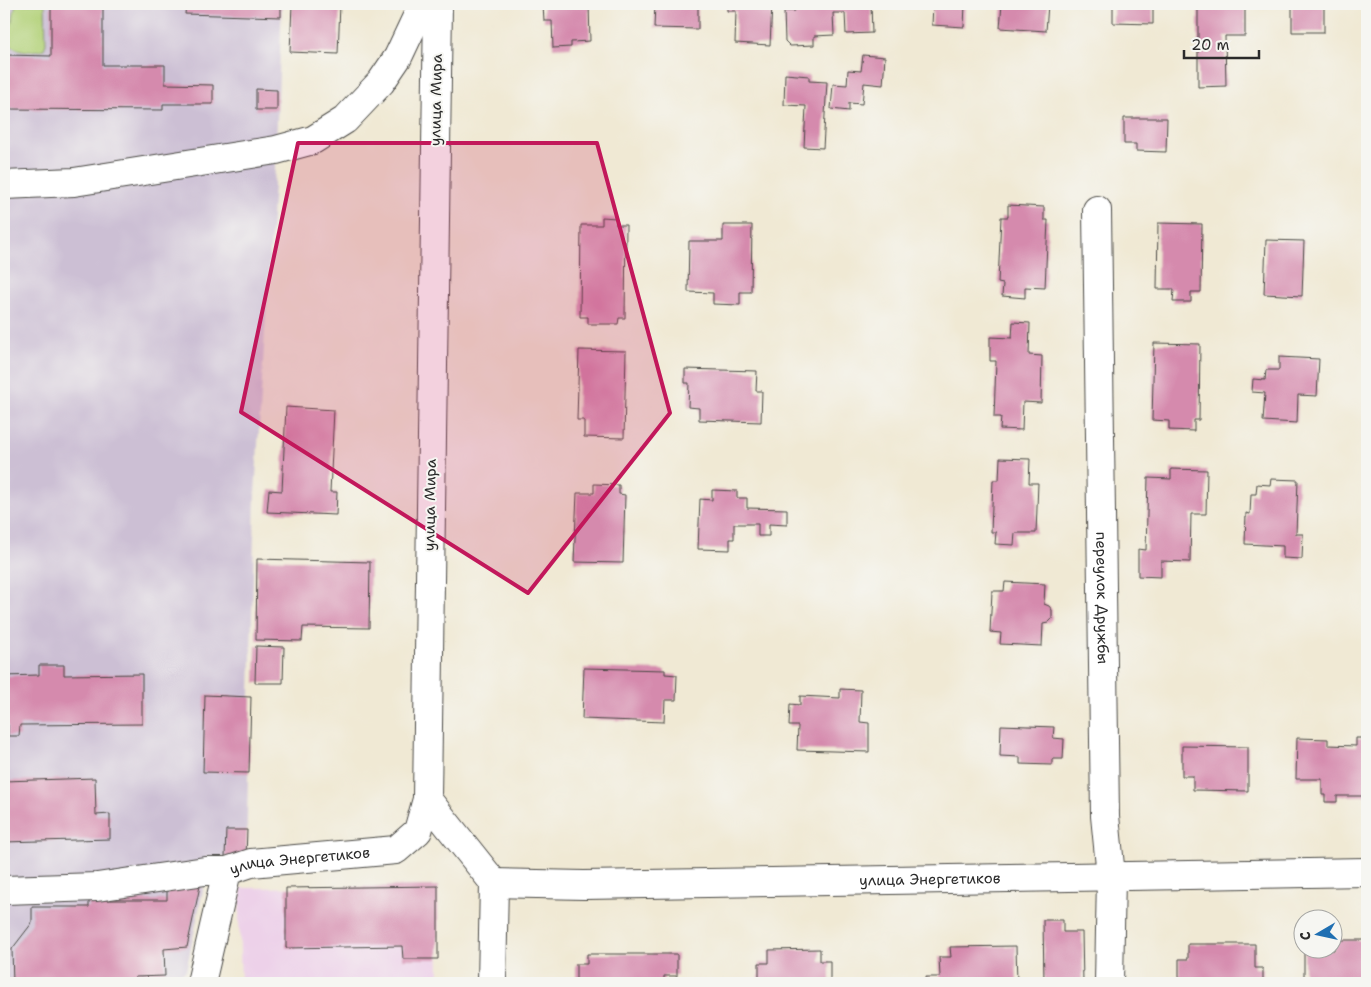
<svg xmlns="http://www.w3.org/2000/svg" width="1371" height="987" font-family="'Shantell Sans',sans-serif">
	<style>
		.built { fill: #edd1e9 }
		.industrial { fill: #ccbfd4 }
		.green { fill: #b2d178; stroke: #6e7e52 }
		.building { fill: #d58aad }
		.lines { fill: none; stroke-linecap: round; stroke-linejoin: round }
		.minor-casing { stroke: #494844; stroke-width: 30 }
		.minor { stroke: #fff; stroke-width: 28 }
		.marked { fill: #c2185b; fill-opacity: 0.2; stroke: #c2185b; stroke-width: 4; stroke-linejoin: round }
		.labels { text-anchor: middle; stroke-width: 4; stroke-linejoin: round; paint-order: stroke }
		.street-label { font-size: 15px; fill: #2b2b2b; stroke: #f6f6f2 }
	</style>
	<rect width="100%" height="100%" fill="#f6f6f2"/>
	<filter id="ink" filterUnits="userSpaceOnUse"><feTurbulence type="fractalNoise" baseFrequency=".02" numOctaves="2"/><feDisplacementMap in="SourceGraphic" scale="10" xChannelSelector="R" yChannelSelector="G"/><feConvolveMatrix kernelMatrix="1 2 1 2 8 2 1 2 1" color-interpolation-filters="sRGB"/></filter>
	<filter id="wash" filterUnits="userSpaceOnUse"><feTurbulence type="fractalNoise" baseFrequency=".0096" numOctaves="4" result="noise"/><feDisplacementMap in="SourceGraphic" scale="20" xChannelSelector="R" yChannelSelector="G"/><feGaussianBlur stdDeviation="1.12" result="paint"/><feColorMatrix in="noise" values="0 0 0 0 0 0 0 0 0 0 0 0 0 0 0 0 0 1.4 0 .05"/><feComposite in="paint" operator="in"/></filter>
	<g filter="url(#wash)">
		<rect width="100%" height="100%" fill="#f0e9d4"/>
		<path class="built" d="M438,886L439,983H241L239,916L241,888Z"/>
		<path class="industrial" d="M4,4H282L275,168L255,494L246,857H206L204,885L186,971L160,983H4Z"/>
		<path class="green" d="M16,4H45L46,44L44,49C34,52 20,52 11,46L9,34Z"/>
		<g id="blocks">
			<path class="building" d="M51,4H103V65H165V84L213,85V104H163V110L4,109L5,55L51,56Z
				M186,4H281V17L185,14Z
				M292,4H340L338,54L290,52Z
				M543,4H589L590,41L571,42V47L553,48L552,21H544Z
				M655,4H698V29L654,28Z
				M727,4H772L770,45L735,43L736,11H727Z
				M795,4H871L872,33L846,34L845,13H833L834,35L814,36V45L790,46L785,41L784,11H795Z
				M933,4H965L964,27L932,25Z
				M1002,4H1048L1046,31L1000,28Z
				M1113,4H1153V24L1113,23Z
				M1198,4H1245V36H1225L1226,86L1198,87Z
				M1292,4H1324V32H1292Z
				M863,55L885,57L883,85L864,83L862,104L849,103V111L831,109L833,84L847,85L848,70L861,71Z
				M785,74L809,76V81L827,82L823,148L804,147L806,106L784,105Z
				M256,89L277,90V110H256Z
				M1124,118H1167L1166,152L1136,151V144H1124Z
				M1008,205L1044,207V220H1048L1045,288L1025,287V298L1002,296L1003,284L998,283L1001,217H1008Z
				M602,217L616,218V225H626L625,318H619L618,324H588V317H580L581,225H602Z
				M1158,223L1202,224L1201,292H1191V302H1173L1174,289H1157Z
				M723,225H752L751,292H740V305L713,304V293L688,292L689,241H723Z
				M1266,240L1304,241L1302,296L1264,294Z
				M1013,322L1030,323L1029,355L1042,356L1041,403L1023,402L1022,430L1000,429L1001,417H994L996,361H990V337L1012,338Z
				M1154,343L1200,344L1199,420H1194V431L1169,430V421L1152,420Z
				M579,350L626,351L624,438L584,437V420H577Z
				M1279,357L1319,359L1317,396L1298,395L1297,423L1263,421L1265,393L1252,392L1253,379L1265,380L1266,370H1279Z
				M685,369L757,371L756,391H762L761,422L699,420V408L688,407L689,383H685Z
				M286,407L334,410L330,492H337L336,515L267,512L269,490L282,491Z
				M1000,458L1030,459L1029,483H1038L1036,533H1015L1014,545L995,544L996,532H991L993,480H999Z
				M1171,469L1207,470L1206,514H1191L1190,562L1161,561V577L1138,576V549L1146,550L1148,478L1171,479Z
				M1271,479L1298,480L1296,534H1303L1302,559L1283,558V546L1245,544L1246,513L1250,514L1251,494H1256L1257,484L1270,485Z
				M594,484L619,485V494L625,495L623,563L574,562L577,493H594Z
				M712,490L737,491V498H747V508L787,509V525L769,524V536H758V524H734V539H730V550L698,549L700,499L712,500Z
				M257,559L370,562L369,628L303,627L302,641L256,640Z
				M1005,582L1045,584L1044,604L1049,606L1052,610V619L1048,623L1043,624L1042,646L1000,644L1001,633L990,632L992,591H1004Z
				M256,646L284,647L283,683H255Z
				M39,665H64V675L142,674V724L20,725L19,736H8V725H4V676L39,675Z
				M584,668L665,670V674L677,675L676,700H665L664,722L582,719Z
				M840,689L861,690L860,722L869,723V752L797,750L798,726H789L790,704L800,705V696L840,698Z
				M205,695L251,697L249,773L203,772Z
				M1001,725L1054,727L1053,738L1064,739L1063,759H1052V765L1020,764V757L1000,756Z
				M1297,738L1328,739V745L1356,746V738H1367V796H1337V802H1325V795H1322V779H1296Z
				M1182,746L1248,747V791L1193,790V776H1182Z
				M95,778L96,815L110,814V839L4,842V781Z
				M226,830H247L246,857H225Z
				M167,886H200L187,947L164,949L165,976L135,977L134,983H13L12,949L32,923V907H89V900H167Z
				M438,886V959H403L402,946L286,948V888Z
				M1043,920H1063V932H1082L1083,983H1044Z
				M1334,940H1367V983H1304V950H1334Z
				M1188,944H1255V968H1263V983H1187V978H1179V959H1188Z
				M1016,946L1017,983H926V977H940L939,957H951L950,947Z
				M820,949V961H830V983H759V963H769V950Z
				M587,954H677V976H664V983H576V964H587Z"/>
		</g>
	</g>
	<g filter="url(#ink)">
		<use href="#blocks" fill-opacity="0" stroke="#494844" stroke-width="1"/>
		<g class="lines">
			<g class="minor-casing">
				<g id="minor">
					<path d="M438,4L427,799L494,883L492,983"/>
					<path d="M4,185L74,182L276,150L313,140L345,120L381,82L398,57L423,4"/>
					<path id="s1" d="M1097,210L1105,816L1111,876L1109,983"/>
					<path id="s2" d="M494,883L584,885L1367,872"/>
					<path d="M4,890L97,887L205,871H227"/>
					<path id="s3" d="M201,983L227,871L251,863L396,850L418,831L427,799"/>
				</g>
			</g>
			<use href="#minor" class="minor"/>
		</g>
	</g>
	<path class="marked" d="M298,143H597L670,413L528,593L241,412Z"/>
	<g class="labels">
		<g class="street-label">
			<text transform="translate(436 100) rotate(-89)" y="5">улица Мира</text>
			<text transform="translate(430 505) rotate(-89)" y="5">улица Мира</text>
			<text dy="5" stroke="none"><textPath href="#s1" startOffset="388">переулок Дружбы</textPath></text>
			<text dy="5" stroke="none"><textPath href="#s3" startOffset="189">улица Энергетиков</textPath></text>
			<text dy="5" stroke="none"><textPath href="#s2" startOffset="436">улица Энергетиков</textPath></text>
		</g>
	</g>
	<rect width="1371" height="987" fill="none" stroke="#f6f6f2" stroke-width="20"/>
	<g transform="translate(1318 934) rotate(261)"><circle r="24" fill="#f6f6f2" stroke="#a5a5a2"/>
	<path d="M0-4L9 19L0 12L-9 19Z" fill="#1f6fb2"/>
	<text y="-8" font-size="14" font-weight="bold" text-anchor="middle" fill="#2b2b2b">С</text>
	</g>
	<path d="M1184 50v8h75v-8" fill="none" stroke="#2b2b2b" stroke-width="2.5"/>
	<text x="1191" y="50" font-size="15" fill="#2b2b2b" stroke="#f6f6f2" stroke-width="4" paint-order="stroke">20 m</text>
</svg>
